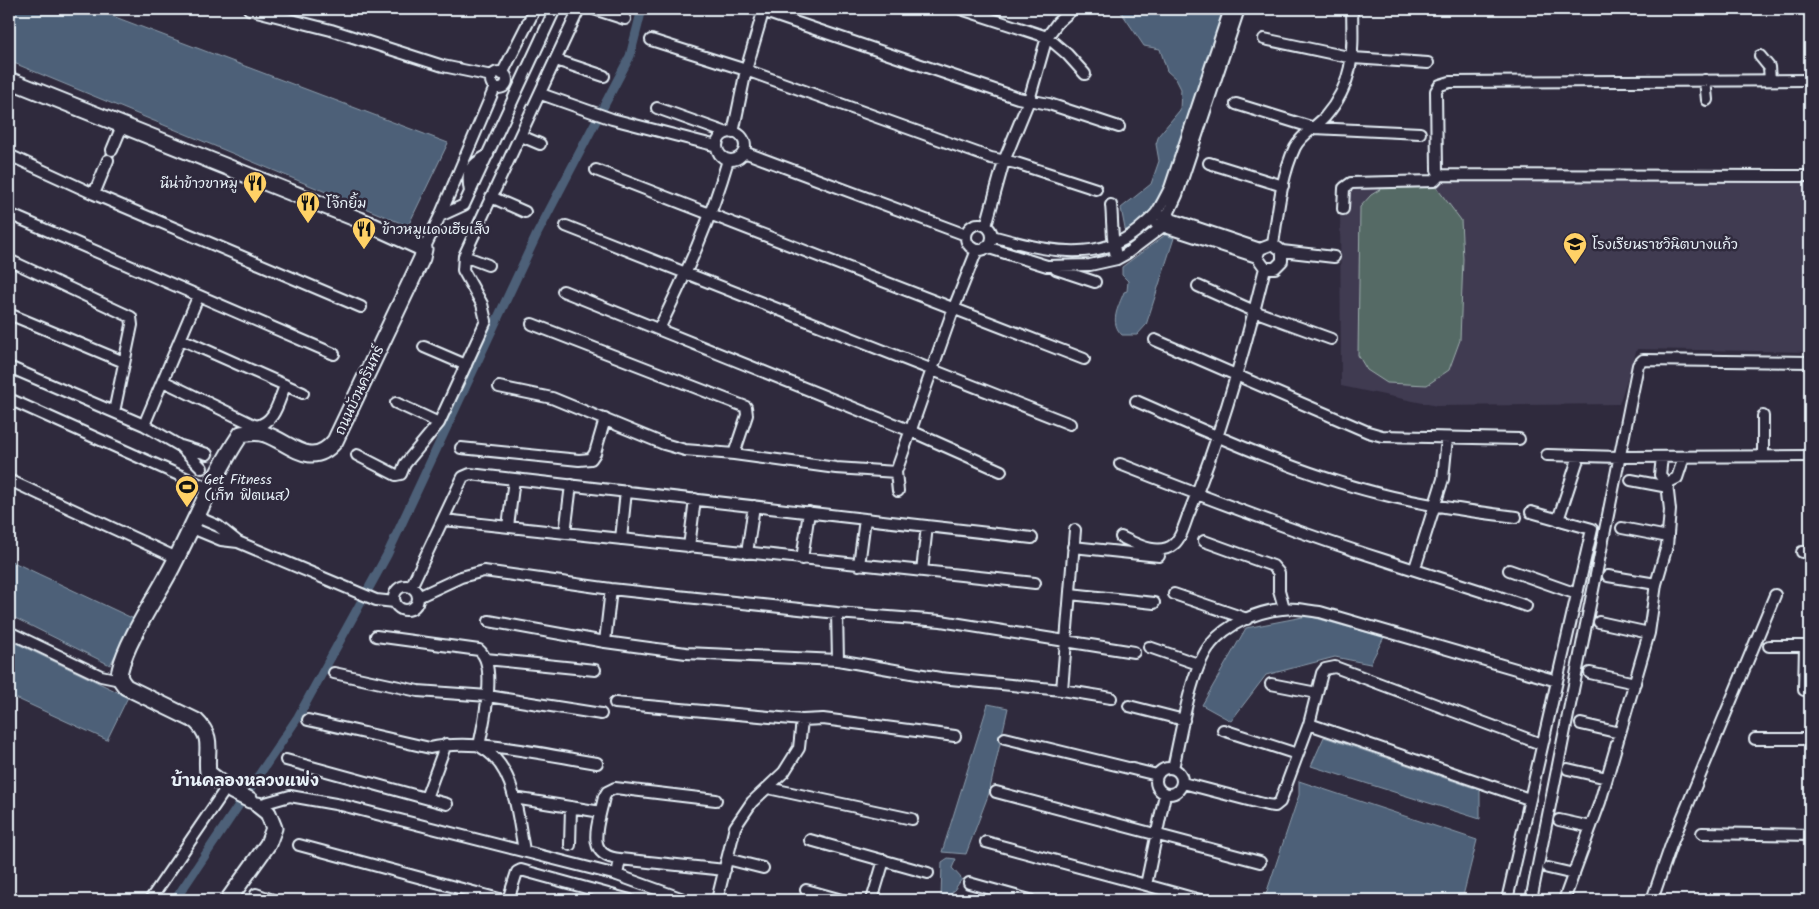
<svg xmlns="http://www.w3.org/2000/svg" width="1819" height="909" font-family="Kalam,'Playpen Sans Thai',sans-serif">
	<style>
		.built { fill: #403b51 }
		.green { fill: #556a65; stroke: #9eaeae }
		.water { fill: #4d6178; stroke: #8b9bab }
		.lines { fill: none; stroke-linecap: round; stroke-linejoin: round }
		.canal { stroke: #4d6178; stroke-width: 9 }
		.street-tunnel { stroke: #4b4859; stroke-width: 10; stroke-dasharray: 10 5; stroke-linecap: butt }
		.street-casing { stroke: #e8f1f8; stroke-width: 14 }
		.secondary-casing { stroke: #e8f1f8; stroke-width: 19 }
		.street { stroke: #2f2a3d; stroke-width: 10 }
		.secondary { stroke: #2f2a3d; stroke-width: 15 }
		.labels { text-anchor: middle; stroke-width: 5; stroke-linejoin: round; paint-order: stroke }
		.poi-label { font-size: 14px; fill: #e8f1f8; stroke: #2f2a3d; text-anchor: start }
		.street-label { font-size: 14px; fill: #e8f1f8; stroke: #2f2a3d }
		.quarter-label { font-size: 16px; font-weight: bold; fill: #e8f1f8; stroke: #2f2a3d }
	</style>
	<rect width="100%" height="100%" fill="#2f2a3d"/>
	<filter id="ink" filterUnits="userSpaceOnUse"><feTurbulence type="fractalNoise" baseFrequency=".02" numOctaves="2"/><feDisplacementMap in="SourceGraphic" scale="10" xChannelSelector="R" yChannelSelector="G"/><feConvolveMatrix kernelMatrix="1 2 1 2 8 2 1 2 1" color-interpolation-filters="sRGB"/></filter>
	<g filter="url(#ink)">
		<path class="built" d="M1810,179V352L1637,349L1619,404L1437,406L1341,386L1340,180Z"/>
		<path class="green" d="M1394,181H1410L1436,187L1461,220L1463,259L1460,340L1449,370L1427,385L1387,383L1367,370L1358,355L1360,207L1371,195Z"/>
		<path class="water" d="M9,9H94L448,143L408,226L9,61Z
			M1119,9H1230L1167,191L1141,226L1126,234L1121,208L1151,184L1159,161L1156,144L1159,135L1180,110L1181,89L1176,79L1167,71L1160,49L1144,46Z
			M1165,235L1174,238L1146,325L1137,335H1122C1109,322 1118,308 1124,292L1127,291L1128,281L1122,275V267Z
			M9,560L134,619L110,665L9,615Z
			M1308,616L1384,637L1370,664L1335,657L1266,675L1231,721L1202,705L1246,628Z
			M9,640L128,697L107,740L9,695Z
			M988,704L1008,708L989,793L966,854L942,852Z
			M1324,737L1480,790V819L1311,766Z
			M1299,781L1477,840L1462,900H1264L1299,795Z
			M948,858L956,859L952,868L962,879L947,900H941L942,862Z"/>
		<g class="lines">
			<path class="canal" d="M175,900L298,717L387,555L537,234L630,56L642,9"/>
			<path class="street-tunnel" d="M207,454L214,458"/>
			<g class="street-casing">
				<path id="street" d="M249,9L331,30L443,66L492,76
					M594,9L625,19
					M756,9L1018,98L1049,104L1119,127
					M961,9L1047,37L1067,54L1085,74
					M1264,39L1353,58L1428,63
					M651,40L746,70L991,158L1016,163L1096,189
					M1760,56L1769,67L1770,80
					M556,60L604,76
					M491 80a8 8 0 1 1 16 0a8 8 0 1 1-16 0Z
					M502,74L535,9
					M1705,80L1707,100
					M1810,80L1450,82L1440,85L1436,91L1437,170L1440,175L1810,176
					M541,94L612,119L717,146
					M1236,104L1314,128L1420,133
					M657,108L727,133
					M717 146a14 14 0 1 1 28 0a14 14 0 1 1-28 0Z
					M733,133L746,70L764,9
					M521,136L540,144
					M112,150L122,126
					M744,152L966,235
					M9,155L94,194L361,307
					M1209,163L1283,186
					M596,170L1084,359
					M470,192C466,170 469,166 488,155
					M94,194L108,160
					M491,197L525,212
					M1111,205C1113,223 1111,241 1117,259
					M1343,209L1344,188L1351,183L1434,181L1440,175
					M9,214L334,354
					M440,216L464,205L555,9
					M1162,216L1260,249
					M1156,224L1257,257
					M966 237a13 13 0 1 1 26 0a13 13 0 1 1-26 0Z
					M566,226L1070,424
					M986,226L1004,161L1029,100L1047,37L1058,22L1073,9
					M992,236C1040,249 1095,265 1138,230C1144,224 1152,219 1157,212C1162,204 1166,196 1170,188L1230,9
					M1273,244C1278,212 1281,177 1295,147C1301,135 1316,127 1325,117C1355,82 1353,52 1352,9
					M1273,244L1282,251V261L1275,268H1265L1257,257L1260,249Z
					M986,247L1047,266L1090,265L1117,259L1126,254L1162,227L1177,195L1239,9
					M424,249L440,216L495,87
					M1282,251L1334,257
					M464,256L488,265
					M9,260L131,317L132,325L114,412
					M1056,269L1095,282
					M1198,286L1254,311L1331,339
					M563,291L911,431L1001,471
					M9,314L124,362
					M532,324L746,407L747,415L734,454
					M659,329C686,274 711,219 728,160
					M181,339L303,393
					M1155,340L1368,432L1382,436L1519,439
					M424,347L466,365
					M9,367L144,425L180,446L202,468
					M163,381L256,426C275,423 278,402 285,386
					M499,387L552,398L664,444L685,450L734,454L836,468L896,472
					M9,399L210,489
					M1136,401C1214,435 1294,472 1377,493C1423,505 1469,511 1516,517
					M396,403L439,423
					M1763,416V456
					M144,425L198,297
					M181,446L207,454
					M461,448L579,460L591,459L595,453L605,419
					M357,455L396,475L401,474L405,464L439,423L486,321L482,304L463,270L464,256L579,9
					M1547,455L1620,457L1810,456
					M1662,457L1660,475L1667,483L1677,478L1684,457
					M1120,464C1206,498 1293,531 1381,559C1429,575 1477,589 1526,606
					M9,480L177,558
					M1631,480L1668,487
					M898,491L896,472L953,310L977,250
					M1531,512L1592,529L1557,681
					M197,517L218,526L238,542
					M444,520L1035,583
					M1558,520L1579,456
					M508,527L514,479
					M192,528L221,540L238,542L376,600L395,602
					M1622,528L1668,537
					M565,533L571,485
					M1121,537C1136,544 1159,557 1174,544C1182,537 1185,522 1189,513C1221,436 1245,349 1265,268
					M621,539L626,491
					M1204,541L1273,566L1279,573V590L1284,608
					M689,547L695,499
					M1073,547L1159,556
					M1802,552H1810
					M747,553L754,506
					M802,559L809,512
					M859,565L865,519
					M1415,568L1443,479L1447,438
					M1509,570L1577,594
					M922,571L927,526
					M1608,576L1656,584
					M394 598a12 12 0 1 1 24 0a12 12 0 1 1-24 0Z
					M411,587L463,477L470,474L1032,538
					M1070,594L1154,603
					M1174,594L1247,619
					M418,597L461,577L484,571L611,589L837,613L941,621L1134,652
					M837,613L838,660
					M489,621L605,642L686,653L838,660L940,678L1062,690L1111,698
					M1599,622L1649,633
					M9,632L101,676L120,680
					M376,636L479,650C498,665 483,725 479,746
					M605,642L611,589
					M1769,646H1810
					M1149,647L1198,664
					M486,659L595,670
					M334,673L418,691L488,696L601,714
					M1590,673L1635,683
					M1271,684L1317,693
					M1062,690L1075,530
					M1804,690L1805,646
					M615,703L802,720L823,719L955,736
					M1129,706L1184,720
					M308,720L430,748C473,737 551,756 597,763
					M1309,724L1529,799
					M1581,724L1620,733
					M1223,730L1297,754
					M1005,738L1157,775
					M1755,739H1810
					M482,748C516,767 517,816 524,850
					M286,760L447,804
					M1156 781a13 13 0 1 1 26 0a13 13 0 1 1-26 0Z
					M1173,768C1181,735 1190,669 1211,644C1227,624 1258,611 1282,609C1294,607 1308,611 1320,612L1557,681L1507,900
					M1568,769L1607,778
					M1183,783L1267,805L1275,806L1280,802L1309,724L1322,673L1325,669L1335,667L1541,744
					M768,788L912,819
					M996,792L1260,862
					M426,798L446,744
					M514,798L595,811
					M256,804L258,805L290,796L341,805L617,875L686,900
					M1559,820L1591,827
					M1702,833L1810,835
					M810,840L928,873
					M986,842L1146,885L1165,794
					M299,845L503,900
					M570,845L571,807
					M620,859L725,870
					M727,859L763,868
					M1548,868L1574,874
					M617,875L620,859C583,856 599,823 604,797L607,792L615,788L716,800
					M969,883L1030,900
					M1146,885L1200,900
					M806,890L842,900
					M256,894L273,900
					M150,900L227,787L231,790
					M508,900L517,872L521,870L630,900
					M717,900L735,827L752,802L784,772L799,748L802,720
					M872,900L884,860
					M1157,900L1172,898L1179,900
					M1531,900L1638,365L1643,360L1810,362
					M1564,900L1600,802L1649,633L1656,584L1667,546L1670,510L1667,483
					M1652,900L1671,845L1775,595"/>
			</g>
			<g class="secondary-casing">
				<path id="secondary" d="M9,80L360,220L424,249L422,258L335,441C311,470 291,443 265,434C256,431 249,433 241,434C213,476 195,523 172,567C157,596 127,640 120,670C118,677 121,681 126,687L196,721C215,739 205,751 208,773L227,787
					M232,791L250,800
					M228,900L268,844L274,828L268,813L258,805"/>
			</g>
			<use href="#street" class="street"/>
			<use href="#secondary" class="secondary"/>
		</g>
	</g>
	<defs>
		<g id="restaurant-pin" transform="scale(1.25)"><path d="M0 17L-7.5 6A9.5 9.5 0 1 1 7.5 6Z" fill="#ffd166" stroke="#2f2a3d"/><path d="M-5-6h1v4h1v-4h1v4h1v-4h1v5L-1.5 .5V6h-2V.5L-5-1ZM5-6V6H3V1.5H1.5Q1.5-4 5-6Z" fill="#111"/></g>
		<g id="school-pin" transform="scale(1.25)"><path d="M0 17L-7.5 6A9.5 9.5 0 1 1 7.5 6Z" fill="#ffd166" stroke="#2f2a3d"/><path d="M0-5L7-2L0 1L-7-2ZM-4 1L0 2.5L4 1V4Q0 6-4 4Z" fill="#111"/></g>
		<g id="stadium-pin" transform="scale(1.25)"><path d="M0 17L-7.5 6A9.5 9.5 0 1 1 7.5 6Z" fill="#ffd166" stroke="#2f2a3d"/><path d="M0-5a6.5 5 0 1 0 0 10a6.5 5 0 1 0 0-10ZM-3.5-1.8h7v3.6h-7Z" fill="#111"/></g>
	</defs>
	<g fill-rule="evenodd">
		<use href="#restaurant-pin" x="255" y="183"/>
		<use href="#restaurant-pin" x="308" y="203"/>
		<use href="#restaurant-pin" x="364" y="229"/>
		<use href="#school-pin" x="1575" y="244"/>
		<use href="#stadium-pin" x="187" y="487"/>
	</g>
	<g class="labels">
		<g class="poi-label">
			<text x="238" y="188" text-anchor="end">นีน่าข้าวขาหมู</text>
			<text x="326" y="208">โจ๊กยิ้ม</text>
			<text x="382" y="234">ข้าวหมูแดงเฮียเส็ง</text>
			<text x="1592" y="249">โรงเรียนราชวินิตบางแก้ว</text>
			<text x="204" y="484">Get Fitness<tspan x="204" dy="16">(เก็ท ฟิตเนส)</tspan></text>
		</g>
		<g class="street-label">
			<text transform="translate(359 390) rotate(-65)" y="5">ถนนบัวนครินทร์</text>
		</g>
		<g class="quarter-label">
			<text x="245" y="786">บ้านคลองหลวงแพ่ง</text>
		</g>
	</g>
	<rect width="1819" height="909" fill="none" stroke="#2f2a3d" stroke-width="30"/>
	<rect x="15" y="15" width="1789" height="879" fill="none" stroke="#e8f1f8" stroke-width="2" filter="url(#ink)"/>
</svg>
